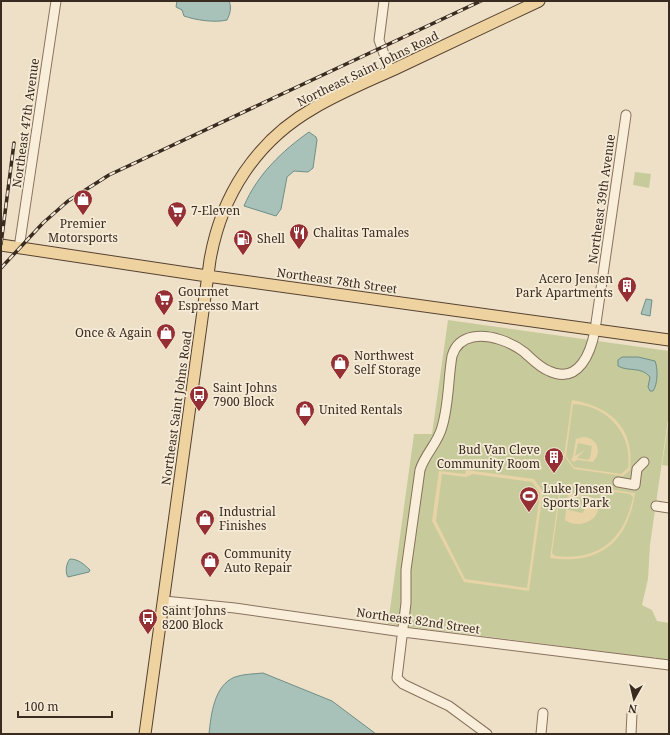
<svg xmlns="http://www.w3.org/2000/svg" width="670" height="735" font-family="'Noto Serif',serif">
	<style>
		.green { fill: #c7cb9b }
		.sand { fill: #e7d3a6; fill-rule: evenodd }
		.water { fill: #a8c1b9; stroke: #6f8f86 }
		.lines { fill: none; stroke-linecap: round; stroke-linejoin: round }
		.minor-casing { stroke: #88725d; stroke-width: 11 }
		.major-casing { stroke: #564131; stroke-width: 13 }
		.minor { stroke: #f8eeda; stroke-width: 9 }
		.major { stroke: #eed3a1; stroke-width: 11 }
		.rail-casing { stroke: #392b20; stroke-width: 3.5 }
		.rail { stroke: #f5ebd6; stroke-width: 2; stroke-dasharray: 6; stroke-linecap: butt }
		.labels { text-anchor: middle; stroke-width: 3.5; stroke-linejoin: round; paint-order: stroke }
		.street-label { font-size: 12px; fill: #392b20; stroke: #f5ebd6 }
		.poi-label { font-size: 12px; fill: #392b20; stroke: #f5ebd6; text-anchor: start }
	</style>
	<rect width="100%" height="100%" fill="#ede0c7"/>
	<path class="green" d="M635,172L651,174L649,188L633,185Z
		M448,320L669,351V413L650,545L648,579L642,605L652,610L657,621L669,623L668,660L660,661L655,657L653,660L609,654L607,652L388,624L414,434H432Z
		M669,418V466L662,465Z"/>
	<path class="sand" d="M572,400C611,407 635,428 630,470L623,476L574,469L564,456ZM573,404C607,405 633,434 628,468L621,474L574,467L566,456Z
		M583,437C597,437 603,452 593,462L577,460L574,462L571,460L573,456L576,439ZM578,443L592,446L590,458L588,460L577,458L585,450L575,456Z
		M466,470L534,479L543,492L529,591L464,582L432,521L439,471L465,474ZM442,474L466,477L473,474L532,482L540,493L527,588L465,579L436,521Z
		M571,484L635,493C628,542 600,565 550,558L559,494ZM572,486L630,494L633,497C624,540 599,561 555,556L552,553L560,495Z
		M568,492L594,498C608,515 582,532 565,520ZM572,496L584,498L585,500L584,511L582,513L568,510L570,498L579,506Z"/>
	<path class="water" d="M177,1H229C232,7 230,14 227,20C215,23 195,20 184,16L182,10L176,7Z
		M309,132L316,137L317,140L313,168L308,172L294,171L287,177L281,209L276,216L244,206C257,175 282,151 309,132Z
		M646,299L652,300L650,316L641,314Z
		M622,357H638L655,361C658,368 658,384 653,391H650L648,387L650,377C641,366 628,372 618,366V360Z
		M70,559C78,559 84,564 90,570L89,572L68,577C65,573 66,563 70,559Z
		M263,673L332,701L376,734H209C211,715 214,685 235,677C243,674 254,674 263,673Z"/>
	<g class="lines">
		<g class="minor-casing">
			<path id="minor" d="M384,1L379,40L390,71
				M19,248L56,1
				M618,482L635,485L637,469L644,462
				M656,506L669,508
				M164,601L235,608L403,632L669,665
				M487,734L449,706L403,684L397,678L406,603V570L420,470C425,454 438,443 442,427C449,404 448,379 452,356C455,346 462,339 473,337C490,334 511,342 524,352C532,359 539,367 549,371C579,385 591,352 595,330L626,115
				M541,734L543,713
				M631,734L632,713"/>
		</g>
		<g class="major-casing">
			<path id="major" d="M1,245L207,276L669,340
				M145,734L210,260C221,196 256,141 314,108C341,92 371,80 399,67C445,45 492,23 539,1"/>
		</g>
		<use href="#minor" class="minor"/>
		<use href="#major" class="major"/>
		<g class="rail-casing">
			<path id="rail" d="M1,244L14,143
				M1,268L43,223L68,201L109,175L481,1"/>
		</g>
		<use href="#rail" class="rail"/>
	</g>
	<defs>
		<g id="shop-pin" transform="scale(1)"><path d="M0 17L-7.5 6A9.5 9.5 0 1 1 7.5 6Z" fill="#952f34" stroke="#f5ebd6"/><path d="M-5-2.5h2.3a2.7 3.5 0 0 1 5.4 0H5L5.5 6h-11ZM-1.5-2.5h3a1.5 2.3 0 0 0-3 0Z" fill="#fff"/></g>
		<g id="supermarket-pin" transform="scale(1)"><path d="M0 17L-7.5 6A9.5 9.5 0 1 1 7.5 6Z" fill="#952f34" stroke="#f5ebd6"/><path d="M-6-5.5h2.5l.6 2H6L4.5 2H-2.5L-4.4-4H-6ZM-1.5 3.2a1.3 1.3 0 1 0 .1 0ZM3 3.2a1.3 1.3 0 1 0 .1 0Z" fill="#fff"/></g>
		<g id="restaurant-pin" transform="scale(1)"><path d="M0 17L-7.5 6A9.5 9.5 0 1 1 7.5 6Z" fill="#952f34" stroke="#f5ebd6"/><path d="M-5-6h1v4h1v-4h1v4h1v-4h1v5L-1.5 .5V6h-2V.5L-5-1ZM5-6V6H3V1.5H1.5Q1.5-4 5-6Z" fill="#fff"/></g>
		<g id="fuel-pin" transform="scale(1)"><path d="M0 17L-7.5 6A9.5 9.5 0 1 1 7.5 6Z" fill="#952f34" stroke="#f5ebd6"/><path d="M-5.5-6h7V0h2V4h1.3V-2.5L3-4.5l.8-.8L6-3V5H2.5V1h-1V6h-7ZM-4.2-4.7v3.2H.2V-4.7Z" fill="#fff"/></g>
		<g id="building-pin" transform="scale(1)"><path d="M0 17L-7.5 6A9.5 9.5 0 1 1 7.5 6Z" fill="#952f34" stroke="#f5ebd6"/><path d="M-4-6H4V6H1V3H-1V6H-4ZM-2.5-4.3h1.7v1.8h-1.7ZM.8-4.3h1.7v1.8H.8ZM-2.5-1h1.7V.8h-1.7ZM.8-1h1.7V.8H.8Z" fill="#fff"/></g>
		<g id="bus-pin" transform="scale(1)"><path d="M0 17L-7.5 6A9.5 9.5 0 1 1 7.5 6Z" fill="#952f34" stroke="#f5ebd6"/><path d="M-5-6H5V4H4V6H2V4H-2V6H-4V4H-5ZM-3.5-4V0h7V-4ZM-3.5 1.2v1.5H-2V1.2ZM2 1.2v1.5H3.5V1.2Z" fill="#fff"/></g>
		<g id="stadium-pin" transform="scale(1)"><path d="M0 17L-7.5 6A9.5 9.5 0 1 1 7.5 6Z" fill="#952f34" stroke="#f5ebd6"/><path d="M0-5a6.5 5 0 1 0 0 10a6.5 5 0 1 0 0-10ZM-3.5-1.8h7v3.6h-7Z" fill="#fff"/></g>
	</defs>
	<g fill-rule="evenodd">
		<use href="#shop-pin" x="83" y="199"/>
		<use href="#supermarket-pin" x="177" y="211"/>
		<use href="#restaurant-pin" x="299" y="233"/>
		<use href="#fuel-pin" x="243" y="239"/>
		<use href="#building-pin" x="627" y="286"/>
		<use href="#supermarket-pin" x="164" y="299"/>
		<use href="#shop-pin" x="166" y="333"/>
		<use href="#shop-pin" x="340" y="363"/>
		<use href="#bus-pin" x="199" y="395"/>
		<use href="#shop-pin" x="305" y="410"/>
		<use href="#building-pin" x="554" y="457"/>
		<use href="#stadium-pin" x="529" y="496"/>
		<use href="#shop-pin" x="205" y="519"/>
		<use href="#shop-pin" x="210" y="561"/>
		<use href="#bus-pin" x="148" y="618"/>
	</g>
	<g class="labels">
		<g class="street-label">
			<text transform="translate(368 69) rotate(-26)" y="4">Northeast Saint Johns Road</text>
			<text transform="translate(26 123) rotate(-82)" y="4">Northeast 47th Avenue</text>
			<text transform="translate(602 199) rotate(-82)" y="4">Northeast 39th Avenue</text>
			<text transform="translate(337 281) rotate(8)" y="4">Northeast 78th Street</text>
			<text transform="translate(177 408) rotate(-82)" y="4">Northeast Saint Johns Road</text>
			<text transform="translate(418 621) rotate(8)" y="4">Northeast 82nd Street</text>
		</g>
		<g class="poi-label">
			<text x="191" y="215">7-Eleven</text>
			<text x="83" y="228" text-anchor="middle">Premier<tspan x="83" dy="14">Motorsports</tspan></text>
			<text x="313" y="237">Chalitas Tamales</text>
			<text x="257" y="243">Shell</text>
			<text x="613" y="283" text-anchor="end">Acero Jensen<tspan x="613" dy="14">Park Apartments</tspan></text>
			<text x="178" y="296">Gourmet<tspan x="178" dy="14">Espresso Mart</tspan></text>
			<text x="152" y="337" text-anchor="end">Once &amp; Again</text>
			<text x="354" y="360">Northwest<tspan x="354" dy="14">Self Storage</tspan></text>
			<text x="213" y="392">Saint Johns<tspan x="213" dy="14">7900 Block</tspan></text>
			<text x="319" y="414">United Rentals</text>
			<text x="540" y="454" text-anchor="end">Bud Van Cleve<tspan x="540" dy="14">Community Room</tspan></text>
			<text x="543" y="493">Luke Jensen<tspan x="543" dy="14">Sports Park</tspan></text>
			<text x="219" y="516">Industrial<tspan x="219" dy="14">Finishes</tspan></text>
			<text x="224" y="558">Community<tspan x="224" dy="14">Auto Repair</tspan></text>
			<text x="162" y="615">Saint Johns<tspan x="162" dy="14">8200 Block</tspan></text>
		</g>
	</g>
	<rect width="670" height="735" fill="none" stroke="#392b20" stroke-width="4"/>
	<g transform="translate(634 699) rotate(188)" stroke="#f5ebd6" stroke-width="3" paint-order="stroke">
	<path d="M0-3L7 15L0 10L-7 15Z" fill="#392b20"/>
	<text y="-6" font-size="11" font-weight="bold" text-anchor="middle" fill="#392b20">N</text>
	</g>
	<path d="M18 711v6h94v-6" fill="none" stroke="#392b20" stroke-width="2"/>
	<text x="24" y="711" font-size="12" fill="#392b20" stroke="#f5ebd6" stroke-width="3" paint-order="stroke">100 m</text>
</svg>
